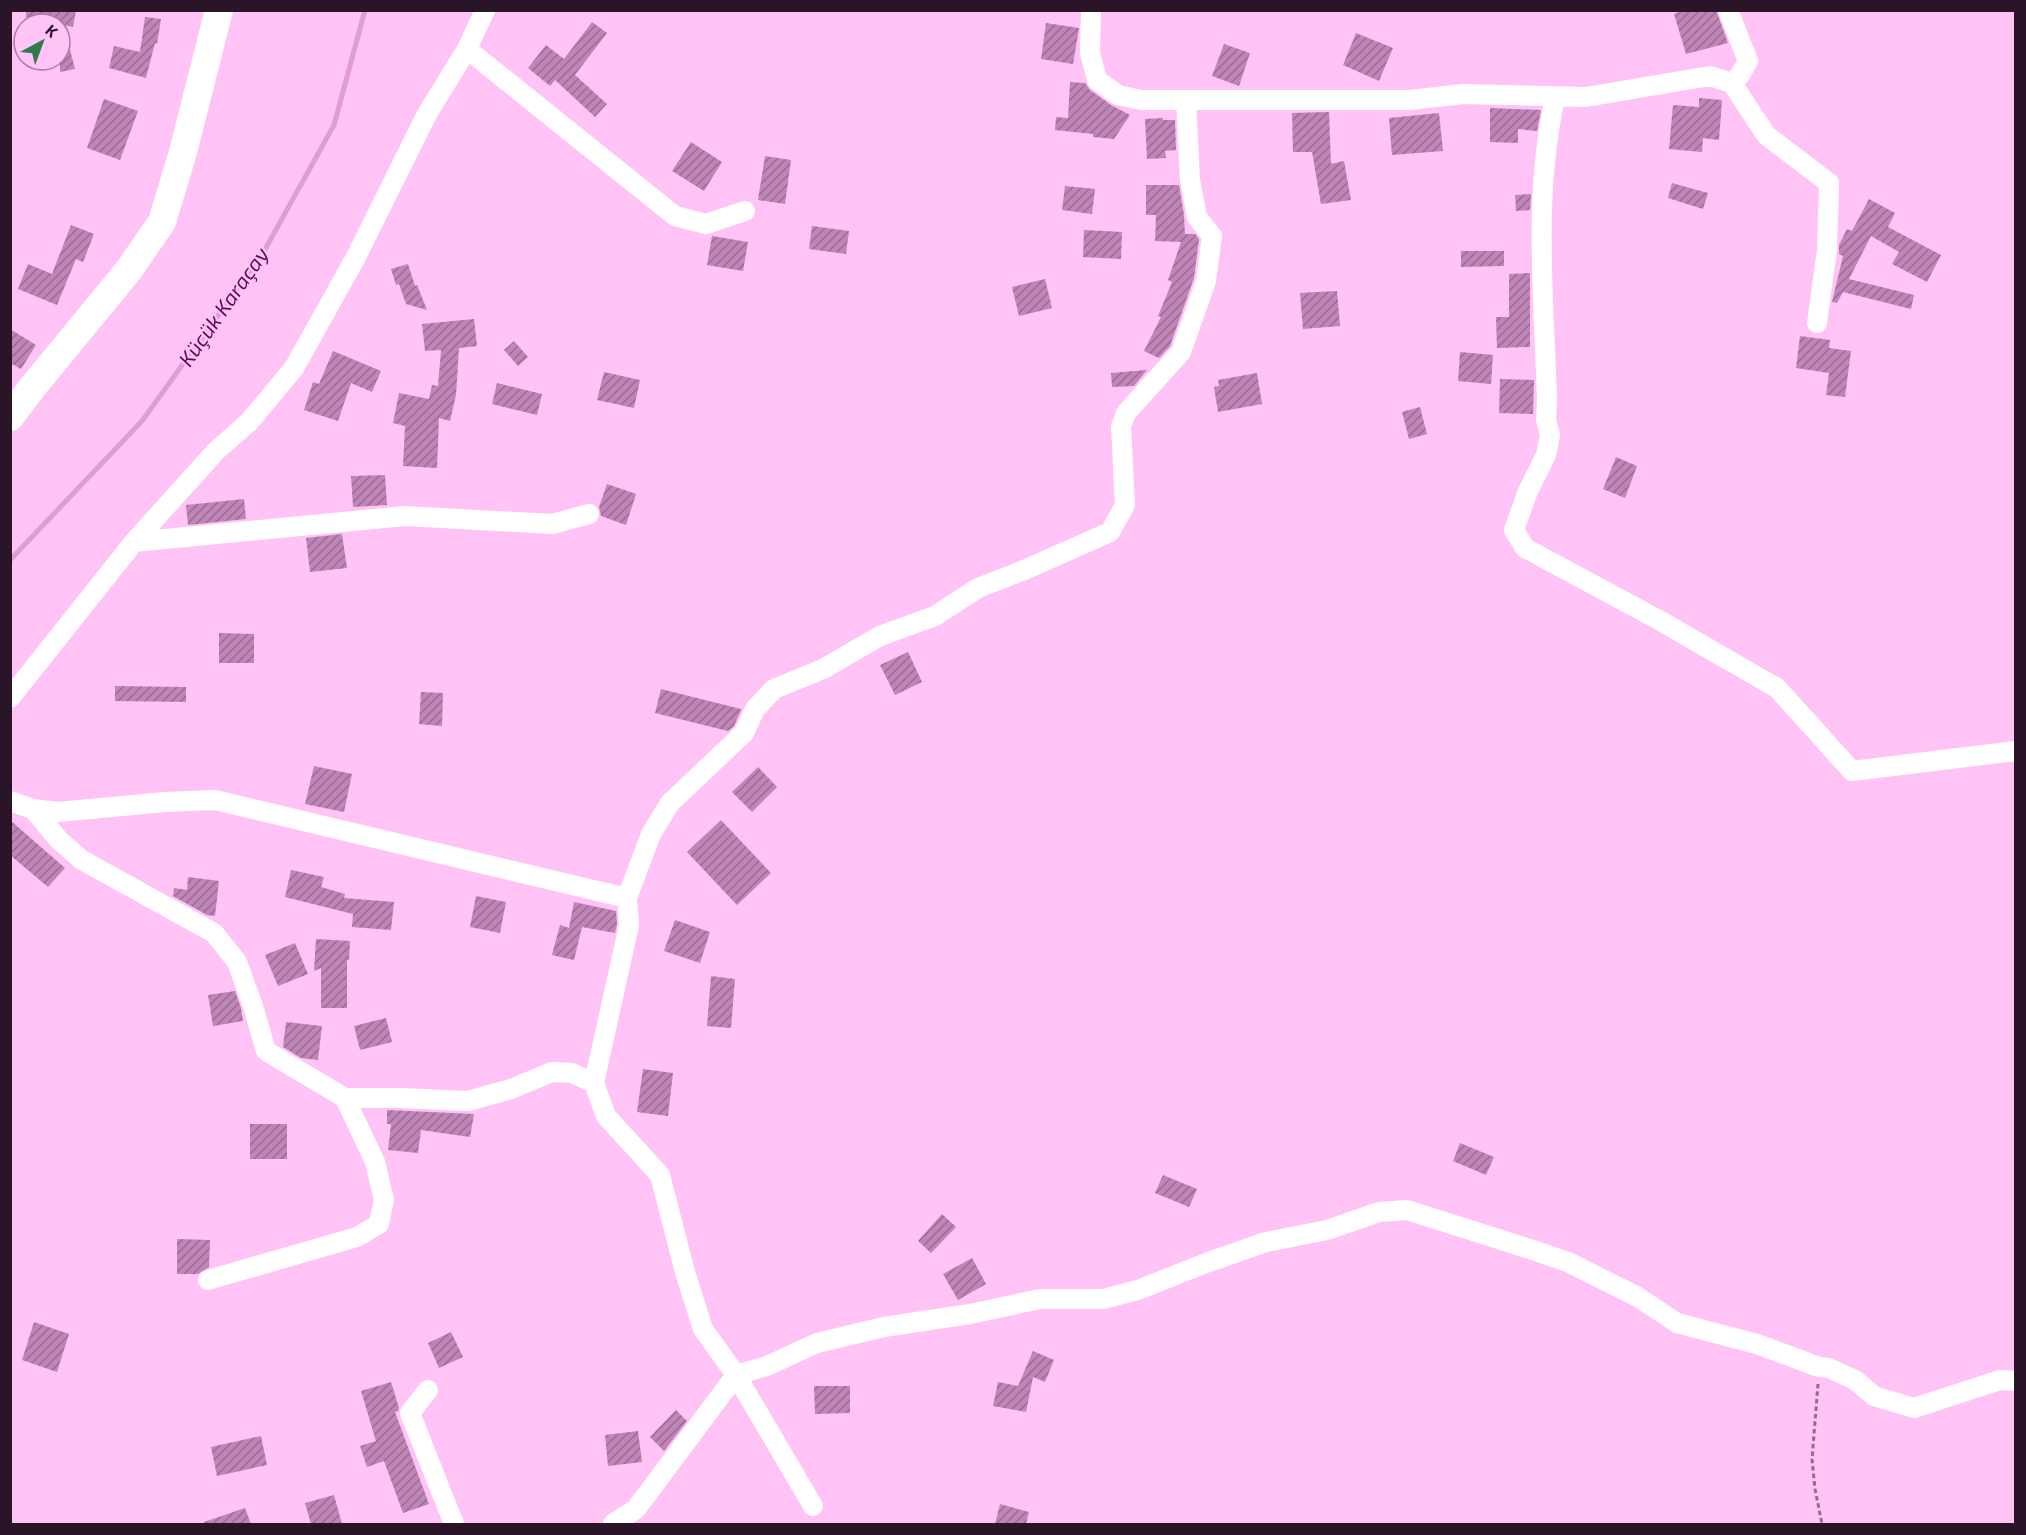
<svg xmlns="http://www.w3.org/2000/svg" width="2026" height="1535" font-family="'Exo 2',sans-serif">
	<style>
		.lines { fill: none; stroke-linecap: round; stroke-linejoin: round }
		.stream { stroke: #e19bd7; stroke-width: 5 }
		.building { fill: url(#building-hatch) }
		.path { stroke: #946b8e; stroke-width: 3; stroke-dasharray: 4.5 3; stroke-linecap: butt }
		.street { stroke: #fff; stroke-width: 20 }
		.secondary { stroke: #fff; stroke-width: 28 }
		.labels { text-anchor: middle; stroke-width: 4.5; stroke-linejoin: round; paint-order: stroke }
		.water-label { font-size: 21px; font-style: italic; fill: #5f0b59; stroke: #ffc3f6 }
	</style>
	<defs>
		<pattern id="building-hatch" width="6" height="6" patternUnits="userSpaceOnUse" patternTransform="scale(1.5)"><rect width="6" height="6" fill="#be85b6"/><path d="M-1 1l2-2M0 6l6-6M5 7l2-2" fill="none" stroke="#9b6c94"/></pattern>
	</defs>
	<rect width="100%" height="100%" fill="#ffc3f6"/>
	<g class="lines">
		<path class="stream" d="M10,560L142,421L263,253L334,125L365,10"/>
	</g>
	<path class="building" d="M26,10H76L73,27L26,17Z
		M1685,10H1716L1728,43L1686,54L1674,14Z
		M145,17L161,19L157,44L155,43L146,78L109,68L114,46L140,52Z
		M592,22L607,33L575,75L607,104L595,117L555,80L550,86L528,68L546,45L564,59Z
		M1046,23L1079,28L1073,64L1041,59Z
		M65,30L75,69L60,72V31Z
		M1356,33L1393,48L1379,81L1343,65Z
		M1224,44L1250,53L1239,86L1212,76Z
		M1070,82L1085,83L1090,90L1111,105L1130,115L1114,139L1093,137V134L1055,130L1056,117L1068,118Z
		M1699,98L1722,100L1719,140L1703,138L1702,152L1669,149L1673,105L1699,107Z
		M104,99L138,111L120,160L87,148Z
		M1490,108L1541,110L1537,131L1518,129V143L1490,142Z
		M1329,112L1331,164L1344,161L1351,200L1321,204L1312,152H1293L1292,113Z
		M1439,113L1443,151L1392,155L1389,118Z
		M1163,118V120H1175L1176,150L1165,151L1166,158L1147,159L1145,119Z
		M691,142L722,162L704,191L672,171Z
		M765,156L791,160L785,204L758,200Z
		M1672,183L1708,193L1703,209L1668,198Z
		M1146,185H1179L1184,215L1185,234H1195L1199,239L1194,278L1170,346L1159,358L1144,351L1161,317L1158,316L1172,282L1168,280L1181,242L1155,241L1156,215H1146Z
		M1065,186L1095,189L1092,214L1062,210Z
		M1531,194L1530,210L1516,211L1515,195Z
		M1869,199L1895,213L1888,227L1941,255L1927,282L1892,264L1899,252L1871,236L1849,279L1914,295L1911,309L1843,292L1837,303L1832,302L1843,256L1839,254V245L1847,229L1852,231Z
		M71,225L94,234L83,262L76,259L57,305L18,289L28,264L52,274Z
		M812,226L849,231L846,254L809,249Z
		M1084,230L1122,232L1121,259L1083,257Z
		M712,236L748,242L743,271L707,265Z
		M1461,251H1504V266L1461,267Z
		M408,264L415,286L417,285L427,310L406,304L399,284L396,285L391,269Z
		M1530,273V347L1497,348L1496,317H1509V274Z
		M1045,279L1052,308L1019,316L1012,287Z
		M1337,291L1340,326L1303,329L1300,293Z
		M474,319L477,346L459,348L456,395L450,421L439,418L437,468L403,466L405,426L393,423L399,393L429,399L432,385L438,386L441,350L425,351L422,324Z
		M10,329L36,345L21,369L10,363Z
		M1800,336L1830,340L1829,348L1851,351L1845,397L1826,395L1829,373L1796,368Z
		M514,341L528,357L518,366L504,350Z
		M333,351L381,371L372,392L351,383L338,421L304,410L313,382L319,384Z
		M1460,352L1493,355L1491,384L1458,381Z
		M1147,370L1134,386L1112,387L1111,373Z
		M604,372L640,380L634,408L597,400Z
		M1257,373L1262,404L1218,412L1214,387L1219,386L1218,380Z
		M1500,379L1534,380L1533,414L1499,413Z
		M497,383L542,394L537,415L492,404Z
		M1420,407L1427,434L1409,439L1402,412Z
		M1616,457L1637,466L1625,498L1603,489Z
		M385,475L387,505L353,507L351,476Z
		M607,484L636,494L626,525L601,516L599,507Z
		M244,499L246,519L188,525L186,505Z
		M342,534L347,568L310,572L306,538Z
		M219,633L254,634V663H219Z
		M908,652L922,682L895,695L880,665Z
		M115,686L186,687V702L115,701Z
		M661,689L741,709V710L734,726L728,731L655,713Z
		M421,692L443,693L442,726L419,724Z
		M314,766L352,774L344,812L305,804Z
		M758,767L777,787L752,812L732,792Z
		M10,820L65,868L48,887L10,855Z
		M721,820L771,873L737,905L687,852Z
		M291,870L324,877L321,887L345,894L344,898L394,902L391,930L352,927L353,914L285,897Z
		M188,877L219,881L215,916L207,915L173,896L174,888L187,890Z
		M476,896L506,902L500,933L470,927Z
		M574,902L616,911L617,924L615,933L582,927L574,960L552,955L560,925L569,928Z
		M675,920L710,932L700,963L664,951Z
		M316,939L350,941L349,960H347V1008H321V968L314,971Z
		M295,943L308,974L278,986L265,955Z
		M711,976L735,979L731,1028L707,1026Z
		M235,991L241,1008L243,1021L213,1026L208,995Z
		M386,1018L392,1042L360,1050L354,1026Z
		M286,1022L322,1026L318,1060L301,1058L283,1047Z
		M643,1069L673,1073L668,1116L637,1112Z
		M387,1110L474,1114L470,1137L421,1130L418,1153L388,1150L391,1124H387Z
		M250,1124H287V1159H250Z
		M1460,1143L1494,1157L1486,1175L1453,1161Z
		M1163,1175L1197,1189L1189,1207L1155,1193Z
		M942,1214L956,1227L931,1253L918,1241Z
		M177,1239L210,1240L209,1267L198,1274H177Z
		M972,1258L986,1284L958,1300L943,1274Z
		M34,1322L69,1334L57,1372L22,1360Z
		M451,1332L463,1357L439,1368L428,1343Z
		M1033,1351L1054,1360L1045,1382L1033,1377L1026,1412L993,1406L998,1382L1018,1386Z
		M391,1382L399,1408L398,1411L395,1412L429,1504L403,1513L384,1461L367,1467L360,1446L376,1441L361,1391Z
		M814,1386H850V1413L815,1414Z
		M676,1410L687,1421L664,1451L650,1437Z
		M638,1431L642,1462L608,1466L605,1435Z
		M261,1436L267,1465L217,1476L211,1447Z
		M334,1495L342,1524H311L305,1503Z
		M1000,1504L1029,1512L1026,1524H995Z
		M245,1508L251,1524H205L204,1522Z"/>
	<g class="lines">
		<path class="path" d="M1818,1384L1812,1459L1815,1489L1822,1524"/>
		<path class="street" d="M1091,10L1090,53L1097,80L1118,95L1141,100H1410L1463,94L1586,97L1710,76L1732,83L1766,135L1829,183L1827,250L1817,323
			M1728,10L1748,61L1740,75L1732,83
			M467,49L675,216L706,224L745,211
			M1555,98C1533,196 1544,299 1547,400L1546,420L1550,435L1546,455L1528,491L1514,530L1525,548L1659,620L1777,688L1852,771L2016,751
			M134,542L405,516L552,524L589,514
			M10,698L134,542L216,451L249,422L294,368L356,257L427,114L467,49L485,10
			M10,801L33,809L58,812L165,802L215,800L627,898L629,925L594,1083L606,1116L660,1175L685,1272L703,1329L736,1375L813,1506
			M33,809L59,840L82,860L214,933L237,962L253,1006L266,1051L345,1098H401L468,1101L511,1089L552,1072L572,1073L594,1083
			M627,898L651,834L670,803L744,733L755,709L774,689L823,669L880,636L935,616L978,588L1022,571L1110,532L1125,505L1121,426L1126,413L1181,352L1206,281L1212,236L1197,217L1190,180L1186,100
			M208,1280L357,1237L379,1224L384,1200L375,1162L345,1098
			M428,1390L410,1413L454,1524
			M613,1524L636,1509L736,1375L767,1366L817,1343L884,1327L970,1314L1040,1299H1103L1138,1290L1206,1263L1266,1242L1327,1230L1379,1212L1407,1210L1530,1249L1568,1262L1638,1297L1677,1323L1757,1344L1819,1367L1829,1368L1855,1380L1874,1396L1914,1408L2000,1380L2016,1381"/>
		<path class="secondary" d="M10,417L31,389L128,271L162,222L183,152L219,10"/>
	</g>
	<g class="labels">
		<g class="water-label">
			<text transform="translate(224 307) rotate(-55)" y="7">Küçük Karaçay</text>
		</g>
	</g>
	<rect width="2026" height="1535" fill="none" stroke="#2a1427" stroke-width="24"/>
	<g transform="translate(42 42) rotate(41)"><circle r="28" fill="#ffc3f6" stroke="#aa7da3" stroke-width="1.5"/>
	<path d="M0-4.5L10 22L0 15L-10 22Z" fill="#307b49"/>
	<text y="-9" font-size="16" font-weight="bold" text-anchor="middle" fill="#2a1427">K</text>
	</g>
</svg>
